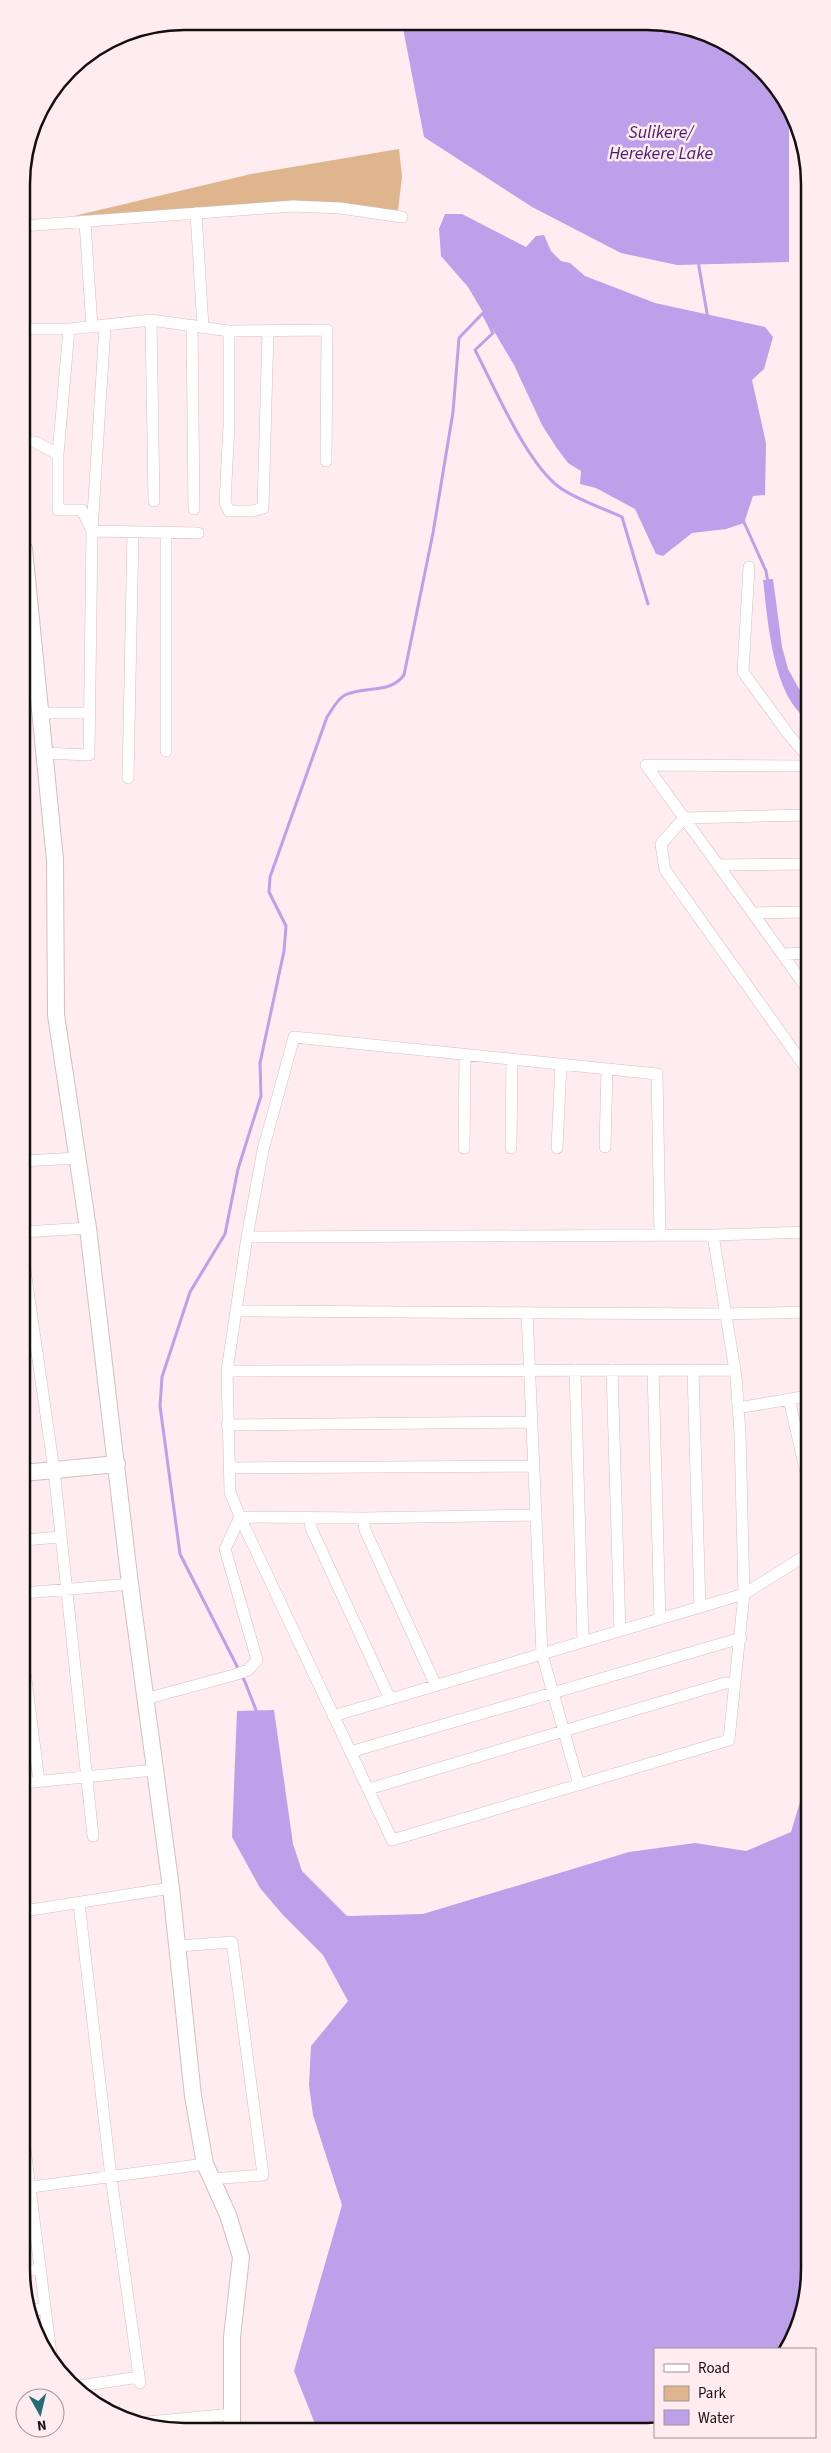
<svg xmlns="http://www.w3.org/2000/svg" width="831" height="2453" font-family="'Source Sans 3',sans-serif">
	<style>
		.green { fill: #deb58c }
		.water { fill: #bca0ea }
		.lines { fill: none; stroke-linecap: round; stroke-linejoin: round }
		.stream { stroke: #bca0ea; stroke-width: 3 }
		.street-casing { stroke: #d2bfc3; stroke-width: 12 }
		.secondary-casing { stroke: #d2bfc3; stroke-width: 18 }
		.street { stroke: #fff; stroke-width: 11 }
		.secondary { stroke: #fff; stroke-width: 16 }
		.labels { text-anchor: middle; stroke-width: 5; stroke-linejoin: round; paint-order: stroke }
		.water-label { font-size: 18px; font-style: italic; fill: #451c72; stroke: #ffecf0 }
		.rim { fill: none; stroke: #150f10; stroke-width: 2.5 }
	</style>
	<rect width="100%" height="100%" fill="#ffecf0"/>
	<path class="green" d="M399,149L402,177L398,210L287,203L74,216L251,174Z"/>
	<path class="water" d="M402,23L679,24L728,43L762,69L789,107V262L677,265L621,253L532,207L424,137Z
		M445,214H462L526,247L536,236L544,235L551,251L561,261L570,263L585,276L655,303L765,327L773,337L764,369L752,380L766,443L765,495L753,496L744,523L726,529L692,533L663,556L656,554L635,509L596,488L580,484L581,471L568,463L556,447L542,425L514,365L468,287L441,256L439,229Z
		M773,579L782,647L788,669L807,703V719C772,694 768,620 763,580Z
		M274,1710L293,1844L302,1871L347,1916L423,1914L629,1852L695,1843L746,1851L791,1832L809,1772V2279L797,2331L786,2349H655V2429H317L294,2371L342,2205L313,2115L309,2085L311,2046L348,2001L323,1955L283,1915L260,1888L232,1837L237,1711Z"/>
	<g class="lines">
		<path class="stream" d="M698,261L708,319
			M743,520L766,571L768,583
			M256,1710L245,1682L180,1554L160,1406L162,1377L190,1292L225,1234L238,1169L261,1096L260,1063L284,951L286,926L269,892L270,877L327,717C332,710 337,699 345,695C365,685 389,695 404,675L433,533L453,412L459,338L483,313L493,333L475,350C495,388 526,462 559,487C575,499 603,508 622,517L648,604"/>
		<g class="street-casing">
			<path id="street" d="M196,213L203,327
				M85,222L92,327
				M22,226L293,206L340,208L402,217
				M151,320L154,501
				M192,325L194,509
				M22,329H69L151,320L229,331L327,330L326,461
				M229,331V425L225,502L229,511H252L263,508L268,331
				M22,442H35L58,454V510H82L92,531L198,533
				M58,454L69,329
				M166,532V751
				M749,567L743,672L789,735L807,756
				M40,713H89
				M44,753L89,755L92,531L105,326
				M646,765L808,990
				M646,765L807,766
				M128,778L133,532
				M807,815L684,818L661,844L665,870L808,1071
				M718,865L808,864
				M753,913L808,912
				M783,954L808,953
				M605,1147L607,1069
				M464,1148L465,1055
				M511,1148L512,1059
				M557,1148L561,1064
				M23,1161L77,1158
				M23,1232L88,1228
				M660,1235L657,1074L294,1037L263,1150L247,1237L227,1371L230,1492L240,1517L392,1840L729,1740L744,1594L740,1433L736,1377L713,1235
				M247,1237L713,1235L808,1232
				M23,1256L54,1470L93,1836
				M237,1311L727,1314L808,1312
				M527,1312L542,1654L579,1785
				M575,1370L583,1642
				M612,1370L620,1631
				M653,1370L660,1619
				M693,1370L700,1607
				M227,1371L735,1370
				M789,1399L808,1482
				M738,1408L808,1396
				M227,1425L532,1422
				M231,1468L534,1466
				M310,1518L311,1528L390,1699
				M363,1518L365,1530L436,1686
				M23,1540L61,1537
				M24,1593L130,1584
				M24,1664L39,1781
				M145,1699L234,1675L248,1670L257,1660L225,1549L240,1517L363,1518L536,1515
				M333,1716L744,1594L808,1554
				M350,1752L741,1638
				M24,1783L155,1770
				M369,1789L725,1683H733
				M79,1903L111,2177L140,2383
				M24,1911L171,1888
				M178,1946L232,1942L263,2175L212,2179
				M24,2141L52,2362
				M24,2188L205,2164
				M24,2271L40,2269
				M28,2311L45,2308
				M73,2387L139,2377
				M137,2423L233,2414"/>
		</g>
		<g class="secondary-casing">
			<path id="secondary" d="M24,549L55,860L56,1015L88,1228L130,1584L171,1888L193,2096L205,2164L228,2215L241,2257L232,2337V2429
				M23,1473L117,1464"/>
		</g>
		<use href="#street" class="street"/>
		<use href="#secondary" class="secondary"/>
	</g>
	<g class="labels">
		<g class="water-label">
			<text x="661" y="138">Sulikere/<tspan x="661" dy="21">Herekere Lake</tspan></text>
		</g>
	</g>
	<path d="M0 0H831V2453H0ZM184 30H647A154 154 0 0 1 801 184V2269A154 154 0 0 1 647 2423H184A154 154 0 0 1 30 2269V184A154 154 0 0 1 184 30Z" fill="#ffecf0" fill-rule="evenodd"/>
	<path class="rim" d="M184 30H647A154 154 0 0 1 801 184V2269A154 154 0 0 1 647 2423H184A154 154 0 0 1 30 2269V184A154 154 0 0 1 184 30Z"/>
	<rect x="654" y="2348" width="162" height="90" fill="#ffecf0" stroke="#a19496"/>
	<rect x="664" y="2364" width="25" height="8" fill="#ffffff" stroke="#a19496"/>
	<text x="698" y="2373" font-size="15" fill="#150f10">Road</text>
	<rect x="664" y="2386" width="25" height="15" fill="#deb58c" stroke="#a19496"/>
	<text x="698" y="2398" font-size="15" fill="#150f10">Park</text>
	<rect x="664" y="2410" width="25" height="15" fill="#bca0ea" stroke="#a19496"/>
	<text x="698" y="2423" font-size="15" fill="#150f10">Water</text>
	<g transform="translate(40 2413) rotate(172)"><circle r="24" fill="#ffecf0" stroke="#a19496"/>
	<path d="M0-4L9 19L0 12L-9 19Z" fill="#246d77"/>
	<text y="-8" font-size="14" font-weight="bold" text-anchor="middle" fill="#150f10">N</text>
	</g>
</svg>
